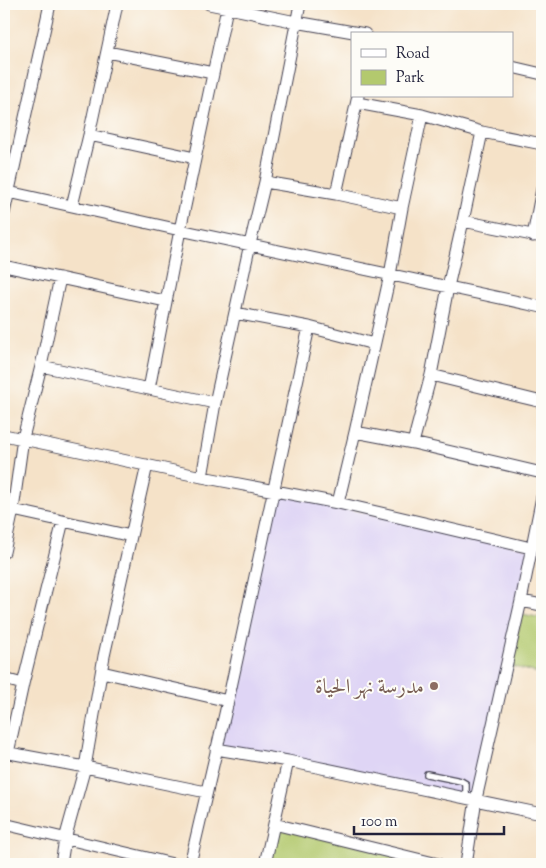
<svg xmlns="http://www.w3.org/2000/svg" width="546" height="868" font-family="'Sorts Mill Goudy',Amiri,serif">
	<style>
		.built { fill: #dfd5f5 }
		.green { fill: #b3c96e; stroke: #6a7654 }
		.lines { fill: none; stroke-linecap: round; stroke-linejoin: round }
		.lane-casing { stroke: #423f50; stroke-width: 8 }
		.street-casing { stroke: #423f50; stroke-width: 13 }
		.lane { stroke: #fff; stroke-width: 5.5 }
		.street { stroke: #fff; stroke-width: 11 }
		.education-dot { fill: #8d6e63; stroke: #fdfcf7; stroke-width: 2 }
		.labels { text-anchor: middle; stroke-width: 4; stroke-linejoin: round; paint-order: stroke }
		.education-label { font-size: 21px; fill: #785e54; stroke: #fdfcf7; text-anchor: end }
	</style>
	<rect width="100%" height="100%" fill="#fdfcf7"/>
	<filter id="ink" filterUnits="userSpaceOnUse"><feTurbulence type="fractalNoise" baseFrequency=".02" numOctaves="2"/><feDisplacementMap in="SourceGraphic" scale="10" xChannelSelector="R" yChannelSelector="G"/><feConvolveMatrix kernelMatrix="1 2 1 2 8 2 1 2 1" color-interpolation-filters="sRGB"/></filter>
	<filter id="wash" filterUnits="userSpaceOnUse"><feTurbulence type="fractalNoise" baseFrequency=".0096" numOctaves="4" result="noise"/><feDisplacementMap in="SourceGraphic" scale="20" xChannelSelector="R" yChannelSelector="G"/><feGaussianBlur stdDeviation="1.12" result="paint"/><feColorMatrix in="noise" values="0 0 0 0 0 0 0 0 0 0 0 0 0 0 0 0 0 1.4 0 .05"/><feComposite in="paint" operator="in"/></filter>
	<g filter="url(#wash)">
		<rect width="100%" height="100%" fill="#f5e2c8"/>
		<path class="built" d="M275,493L530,549L474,797L220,746Z"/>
		<path class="green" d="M522,614L542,618V674L510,666Z
			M274,824L398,855L396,864H265Z"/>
	</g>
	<g filter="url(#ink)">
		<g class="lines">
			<g class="lane-casing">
				<path id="lane" d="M427,774L461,781L466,784V797"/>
			</g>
			<g class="street-casing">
				<path id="street" d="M209,4L296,22L365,34
					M107,52L213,73
					M512,67L542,74
					M357,103L422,115L482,132L542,144
					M89,135L195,158
					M265,182L336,194L402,208
					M4,191L180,230L542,307
					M336,194L358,96
					M72,206L89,135L117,4
					M4,213L50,4
					M463,221L542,237
					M533,236L542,189
					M4,266L165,301
					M235,313L309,327L374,344
					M41,366L215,403
					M431,375L542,402
					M149,389L180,230L227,8
					M355,432L413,443L542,473
					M4,435L202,477L338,503L531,548
					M413,443L431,375L448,287L463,221L482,132
					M202,477L215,403L250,244L265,182L300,4
					M338,503L355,432L390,275L402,208L422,115
					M13,510L131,536
					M4,552L13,510L23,438L41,366L60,278
					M521,601L542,605
					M102,672L228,701
					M4,679L23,684
					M216,749L288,761L542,814
					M4,752L85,767L206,792
					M8,753L23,684L63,521
					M4,824L173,864
					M274,824L438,864
					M61,864L65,839L85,767L104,656L147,465
					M190,864L228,701L309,327
					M265,864L288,761
					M466,864L476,799L521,601L542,497"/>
			</g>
			<use href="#lane" class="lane"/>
			<use href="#street" class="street"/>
		</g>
	</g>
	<circle class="education-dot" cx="434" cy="686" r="5"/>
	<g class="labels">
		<g class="education-label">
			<text x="424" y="693">مدرسة نهر الحياة</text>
		</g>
	</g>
	<rect width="546" height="868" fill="none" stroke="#fdfcf7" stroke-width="20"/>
	<rect x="351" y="32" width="162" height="65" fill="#fdfcf7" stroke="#a5a5ac"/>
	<rect x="361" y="49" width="25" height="8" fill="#ffffff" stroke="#a5a5ac"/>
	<text x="396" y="58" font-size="15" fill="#22223b">Road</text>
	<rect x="361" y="70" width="25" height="15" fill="#b3c96e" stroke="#a5a5ac"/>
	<text x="396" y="82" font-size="15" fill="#22223b">Park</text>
	<path d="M354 826v8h150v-8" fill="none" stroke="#22223b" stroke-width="2.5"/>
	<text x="361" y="826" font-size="15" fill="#22223b" stroke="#fdfcf7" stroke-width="4" paint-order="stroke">100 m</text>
</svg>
